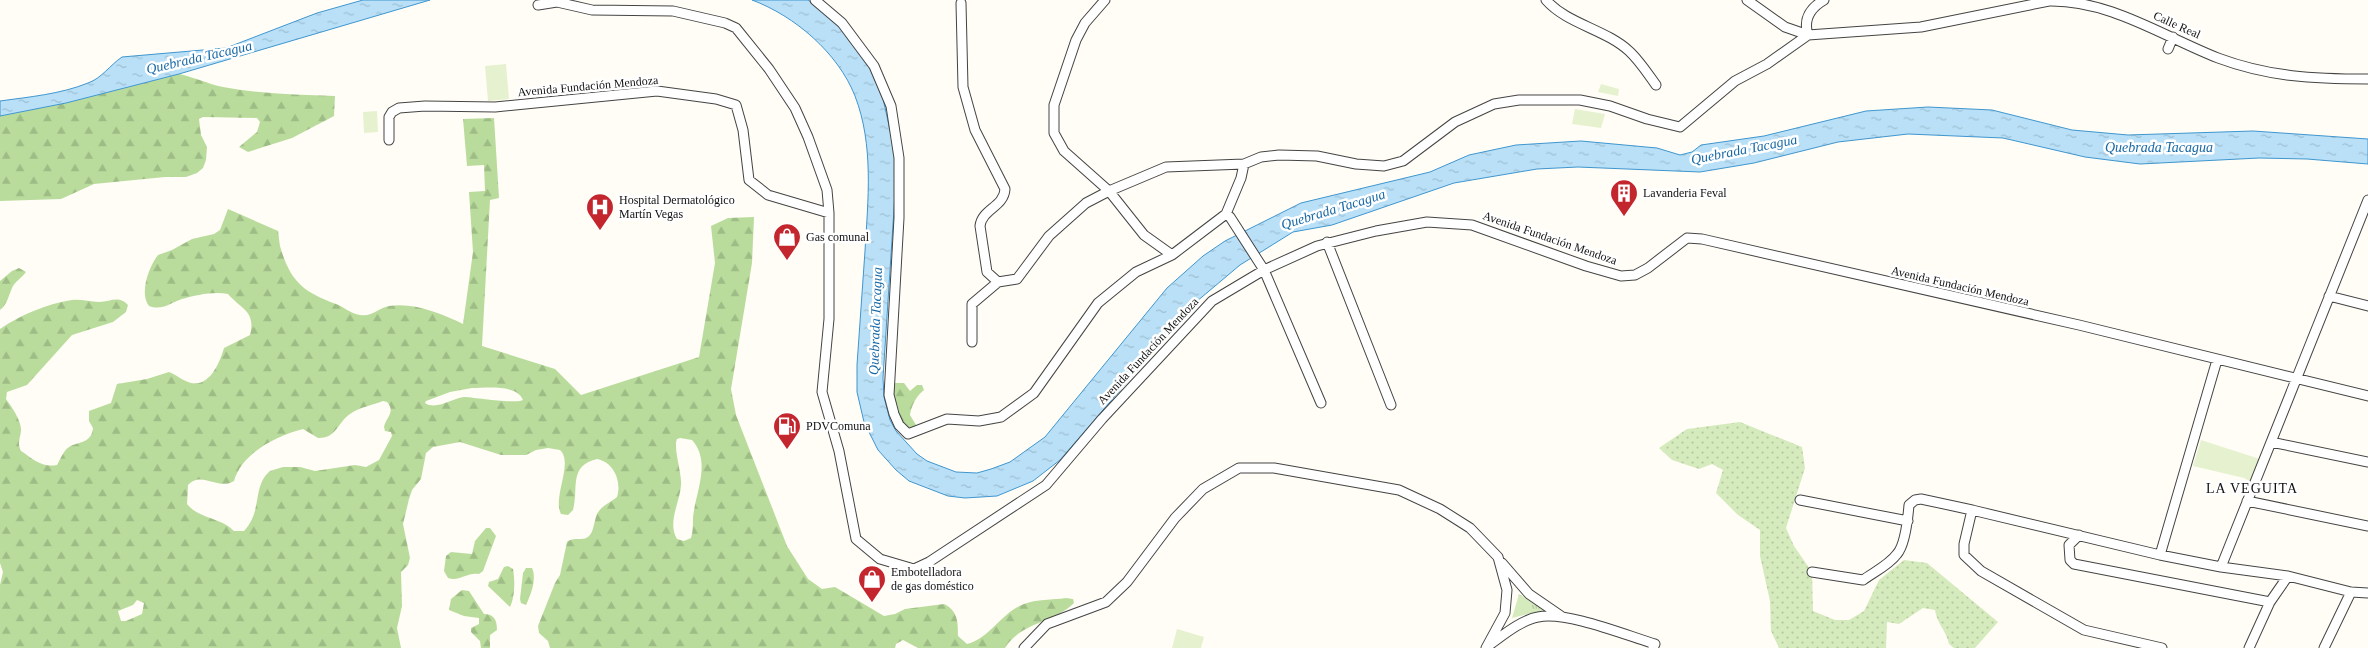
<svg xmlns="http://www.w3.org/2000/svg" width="2368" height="648" font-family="Georgia,serif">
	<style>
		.grass { fill: url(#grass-dots) }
		.forest { fill: url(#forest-firs); fill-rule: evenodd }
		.park { fill: url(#park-tufts) }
		.pitch { fill: #e6f2cf }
		.water { fill: url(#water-ripples); stroke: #3f96cf }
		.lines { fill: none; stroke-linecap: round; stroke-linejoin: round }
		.street-casing { stroke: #444; stroke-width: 11 }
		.street { stroke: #fff; stroke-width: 9 }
		.labels { text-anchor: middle; stroke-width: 5; stroke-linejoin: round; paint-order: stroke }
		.street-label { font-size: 12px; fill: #111; stroke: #fff }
		.poi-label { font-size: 12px; fill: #111; stroke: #fff; text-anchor: start }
		.water-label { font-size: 14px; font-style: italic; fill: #1768a6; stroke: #fff }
		.neighbourhood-label { font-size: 14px; letter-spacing: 1px; fill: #111; stroke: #fff }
	</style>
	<defs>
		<pattern id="grass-dots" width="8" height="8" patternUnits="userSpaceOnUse" patternTransform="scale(1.25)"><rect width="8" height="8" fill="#d5ebbd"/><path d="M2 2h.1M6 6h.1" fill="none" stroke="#b6c8a1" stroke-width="1.8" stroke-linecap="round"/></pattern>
		<pattern id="forest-firs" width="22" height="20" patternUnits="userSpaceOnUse" patternTransform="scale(1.25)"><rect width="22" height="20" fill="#b9dc9c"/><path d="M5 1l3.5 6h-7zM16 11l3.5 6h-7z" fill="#9ebc85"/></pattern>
		<pattern id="park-tufts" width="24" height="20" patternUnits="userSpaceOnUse" patternTransform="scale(1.25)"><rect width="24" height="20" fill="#d5ebbd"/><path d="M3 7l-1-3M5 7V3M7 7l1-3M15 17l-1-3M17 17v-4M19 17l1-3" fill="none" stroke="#b6c8a1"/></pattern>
		<pattern id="water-ripples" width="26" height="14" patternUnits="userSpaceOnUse" patternTransform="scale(1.25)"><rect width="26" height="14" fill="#b9e0f7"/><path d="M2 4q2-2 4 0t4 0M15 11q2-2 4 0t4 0" fill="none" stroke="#9ebfd3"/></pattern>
	</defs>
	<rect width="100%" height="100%" fill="#fffdf5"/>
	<path class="grass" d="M1740,422L1802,447L1805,468L1786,528L1794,546L1812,572L1813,611L1835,620H1849L1864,611L1879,580L1904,560L1927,563L1998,622L1975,648H1954L1949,644C1946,630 1937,624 1935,610L1923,608L1899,624L1887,622L1886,648H1779L1771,631L1770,601L1760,556V530L1738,515L1716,493L1723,470L1712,464L1699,469L1672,460L1659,448L1687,429Z"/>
	<path class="forest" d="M179,74C194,77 208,84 223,87C260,94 297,95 335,96L334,116L292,138L248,152L239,147L257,132L260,122L257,118L203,117L199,119L201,135L207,147L206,160L203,168L197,173L186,177H165L94,184L61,199L0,201V116L66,103Z
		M494,118L499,198L490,200L482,346L555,369L581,395L699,357L715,263L711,226L728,218L754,217L752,263L731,389L736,415L787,546L808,579L822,589L835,587L884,616L895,614L905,609L944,604C958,611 958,622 958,636L967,644C989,639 1002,612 1024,604C1036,599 1053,600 1066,598L1073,599L1074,603C1054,623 1021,622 1005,648H918L903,640L896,644L895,648H550L548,641L539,633L538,626L555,583L560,575L567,542C574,536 583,542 589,536C594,531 594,521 597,514C602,505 610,503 617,497C622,482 614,462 597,459C568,466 579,488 573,510L568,515L561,514C552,497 574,463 560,450L548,448L536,450L526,455H501L460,442L433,447L426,453L421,479L412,490L409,499L403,524L410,558L408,565L401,572L402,606L397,628L401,648H0V585L3,572L0,563V329C22,314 47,304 72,300C81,299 90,302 99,302C111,302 118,295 128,305L126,312L113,322L72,335L27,385L7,392L6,399C12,407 22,422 21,431C20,439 17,443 21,451C33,459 42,468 57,465C60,460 63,451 69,447C79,441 91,444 93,428L89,421V411L111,403L117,384L147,379L169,372C177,375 183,381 191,383C210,387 220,362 224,348L250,335C256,311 242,310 228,294C214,291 196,295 182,299C170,303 162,311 149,306C139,294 149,266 158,255L172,250L192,239L214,234L220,230L228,209L278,231C279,236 279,241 280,246C290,281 303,292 336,304C344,307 351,314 360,315C373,317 378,308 389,306C413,302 441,313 463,324L473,252L469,192L485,191L484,165L467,166L463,119ZM472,388C487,388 517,384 523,400C518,404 476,398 466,397C453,397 437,411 425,403L426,401L450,392ZM383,401L387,402C396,412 386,417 384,427L385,431L391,432L392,436L379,460L366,467L355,465L315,471L300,467H283L270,471C252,486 263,511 244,531H234C220,517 199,519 187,504L188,485C201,470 219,491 234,481C242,453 276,436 303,429L318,438C336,439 338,422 350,414C360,407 373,405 383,401ZM680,438L692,440C712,462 695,493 693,518C693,525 693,531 691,538L684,541L677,539C667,523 680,502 681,485C682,473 673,448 677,439ZM137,600L144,603L142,614L126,621H121L118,611L133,605Z
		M19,268L26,272C22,278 15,281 12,288C8,297 8,303 0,310V281L12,271Z
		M894,383H904L910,391L917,385H922L924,390C917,395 911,406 910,415L916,425L913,429L902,425L897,404L893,399Z
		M486,528H490L496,536L483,571L479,574C467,572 459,582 448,578L444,571L446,556L451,552L472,554L475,541Z
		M508,566L513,569C515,580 515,597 510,607L488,586L489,582L498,579L504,567Z
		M526,568H532C537,579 531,594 526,605L521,603L520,599L523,573Z
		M462,590L469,591L484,614C494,614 497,620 497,630L490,635V648H481L480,641L471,632V628L479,624V618L464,616L449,610L451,599Z"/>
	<path class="park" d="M1519,594L1545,610L1512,618Z"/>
	<path class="pitch" d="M506,64L509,99L488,101L485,66Z
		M1601,84L1619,89L1618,96L1598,92Z
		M1575,109L1605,114L1601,128L1572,124Z
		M377,111L378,132L364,133L363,112Z
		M2201,440L2263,460L2253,483L2244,478L2193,466Z
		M1177,629L1204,637L1201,648H1172Z"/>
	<path class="water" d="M363,0H430L179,74L66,103L0,116V101C29,97 61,94 88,83C102,78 110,65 122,57L226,48L317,13Z
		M752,0H808L832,18L847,34L864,55L883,98L897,163L883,378L884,397L890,420L896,431L917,454L927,461L956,472L977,473L991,469L1010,462L1045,437L1167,288L1203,256L1225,241L1301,203L1430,172L1469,155L1516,145L1581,141L1657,148L1680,155L1692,152L1701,145L1764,136L1866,111L1928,107L1992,110L2072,130L2128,135L2253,131L2368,139V164L2307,159L2259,158L2140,164L2085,157L2003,138L1908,134L1838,142L1754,163L1700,172L1578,167L1537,169L1454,183L1332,225L1293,232L1240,265L1196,302L1060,460L1033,481L997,496L965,498L948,496L909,481L896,470L878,450L864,422L857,392V365C860,327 862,289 865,251C868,200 874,145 855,96C838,53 795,16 752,0Z"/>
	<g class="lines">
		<g class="street-casing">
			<path id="street" d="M815,0L842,23L874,66L891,106L899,158V218L889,395L894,414L899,425L908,434L947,419L979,421L1001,417L1034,393L1098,303L1136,272L1172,255L1226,214L1241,178L1244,164L1261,157L1279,155L1317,156L1356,164L1384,166L1403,161L1455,122L1494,104L1519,100H1580L1610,106L1647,119L1680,127L1735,81L1767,64L1808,35C1803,19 1810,8 1824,0
				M1105,0L1085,23L1076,40L1054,105V133L1064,151L1109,191L1144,235L1172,255
				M1546,0C1567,24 1605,29 1629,51C1639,60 1648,74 1656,85
				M1747,0L1785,27L1808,35L1921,27L2049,1C2110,0 2162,36 2218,58C2269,77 2314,79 2368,79
				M961,3L963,87L975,130L1005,189C1004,207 982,209 980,226L987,272L998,282
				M538,5L557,2L592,10L673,11L725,23L736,28L769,69L795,108L808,137L827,190L829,213V319L822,392L839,451L856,539L880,559L914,569L929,562L1046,485L1102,419L1212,301L1264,270L1317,246L1376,231L1427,222L1472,225L1586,266L1621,276L1635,275L1648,268L1687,238L1702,239L2079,325L2368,396
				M2168,49L2173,37
				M389,140V117L392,112L399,108L425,106L495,107L657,91L716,99L736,105L743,130L749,180L768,195L829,213
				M1226,214L1230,217L1264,270L1321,403
				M1327,242L1391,405
				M2329,296L2368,306
				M972,342V304L998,282L1017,279L1049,236L1086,203L1109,191L1166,167L1244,164
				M2271,442L2368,462
				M1800,500L1908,521
				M2247,501L2368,526
				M2079,535L2069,545L2070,560L2074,564L2270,602
				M2160,555L2217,360
				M1502,563L1529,594L1561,616
				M2221,567L2368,200
				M1812,572L1863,580C1874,572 1889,565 1897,554C1905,545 1908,517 1909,505L1915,500L1921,499L1972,510
				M1488,646C1502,636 1521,620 1538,617C1567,611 1625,635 1655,644L1653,648
				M1024,648L1047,624L1106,602L1127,582L1175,518L1203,489L1239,468H1274L1399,490L1440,509L1470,528L1498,557L1507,590L1505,613L1486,648
				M2162,648L2084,630L1981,571L1964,555V544L1972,510L2160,555L2221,567L2288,576L2351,592L2368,593
				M2249,648L2270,602L2288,576
				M2324,648L2351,592"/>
		</g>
		<use href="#street" class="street"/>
	</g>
	<defs>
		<g id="building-pin" transform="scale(1.4375)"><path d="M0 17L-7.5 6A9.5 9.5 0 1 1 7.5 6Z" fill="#c4262e" stroke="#fff"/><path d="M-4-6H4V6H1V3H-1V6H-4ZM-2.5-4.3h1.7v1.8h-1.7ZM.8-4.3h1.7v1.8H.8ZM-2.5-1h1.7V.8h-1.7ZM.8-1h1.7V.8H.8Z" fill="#fff"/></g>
		<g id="hospital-pin" transform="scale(1.4375)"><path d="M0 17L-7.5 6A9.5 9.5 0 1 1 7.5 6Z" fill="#c4262e" stroke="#fff"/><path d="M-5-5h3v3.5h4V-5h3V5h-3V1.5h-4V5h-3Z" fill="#fff"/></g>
		<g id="shop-pin" transform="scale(1.4375)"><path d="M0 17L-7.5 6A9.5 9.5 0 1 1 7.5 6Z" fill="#c4262e" stroke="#fff"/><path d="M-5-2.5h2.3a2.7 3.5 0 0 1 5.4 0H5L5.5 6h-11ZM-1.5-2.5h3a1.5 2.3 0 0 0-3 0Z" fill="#fff"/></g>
		<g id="fuel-pin" transform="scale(1.4375)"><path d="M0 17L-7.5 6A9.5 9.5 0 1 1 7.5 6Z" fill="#c4262e" stroke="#fff"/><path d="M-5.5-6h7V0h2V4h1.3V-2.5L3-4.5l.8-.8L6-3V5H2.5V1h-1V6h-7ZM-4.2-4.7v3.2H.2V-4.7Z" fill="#fff"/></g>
	</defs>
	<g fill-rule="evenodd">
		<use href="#building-pin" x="1624" y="193"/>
		<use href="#hospital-pin" x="600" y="207"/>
		<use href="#shop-pin" x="787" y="237"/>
		<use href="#fuel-pin" x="787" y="426"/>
		<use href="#shop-pin" x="872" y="579"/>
	</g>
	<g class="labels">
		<g class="street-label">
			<text transform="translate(2177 25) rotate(24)" y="4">Calle Real</text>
			<text transform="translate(588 86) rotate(-5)" y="4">Avenida Fundación Mendoza</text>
			<text transform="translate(1550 238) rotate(19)" y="4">Avenida Fundación Mendoza</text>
			<text transform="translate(1960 286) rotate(13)" y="4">Avenida Fundación Mendoza</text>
			<text transform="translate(1148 351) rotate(-47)" y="4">Avenida Fundación Mendoza</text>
		</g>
		<g class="poi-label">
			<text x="1643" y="197">Lavanderia Feval</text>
			<text x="619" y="204">Hospital Dermatológico<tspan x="619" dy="14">Martín Vegas</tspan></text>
			<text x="806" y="241">Gas comunal</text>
			<text x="806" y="430">PDVComuna</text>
			<text x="891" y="576">Embotelladora<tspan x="891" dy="14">de gas doméstico</tspan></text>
		</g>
		<g class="water-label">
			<text transform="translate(199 57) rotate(-13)" y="5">Quebrada Tacagua</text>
			<text x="2159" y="152">Quebrada Tacagua</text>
			<text transform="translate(1744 149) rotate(-11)" y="5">Quebrada Tacagua</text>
			<text transform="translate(1333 209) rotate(-17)" y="5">Quebrada Tacagua</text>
			<text transform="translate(875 321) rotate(-88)" y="5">Quebrada Tacagua</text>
		</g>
		<g class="neighbourhood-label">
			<text x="2252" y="493">LA VEGUITA</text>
		</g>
	</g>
</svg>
